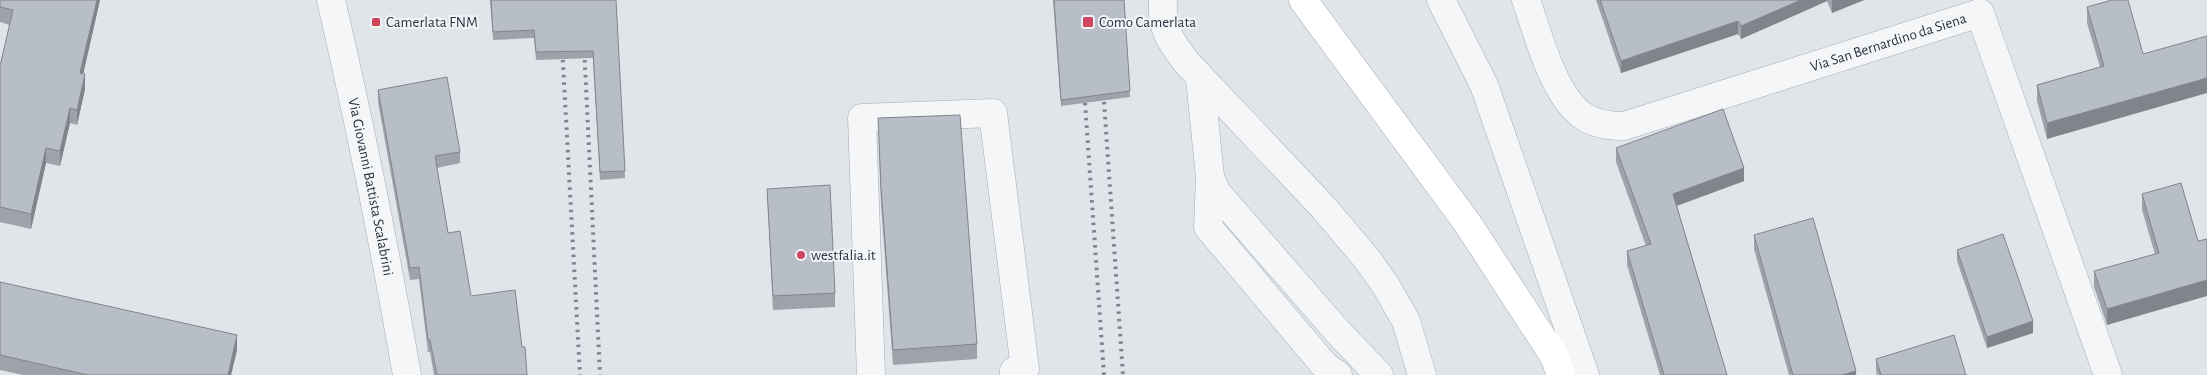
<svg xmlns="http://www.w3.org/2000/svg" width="2207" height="375" font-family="'Alegreya Sans',sans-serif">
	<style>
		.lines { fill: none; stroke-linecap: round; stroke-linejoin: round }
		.minor-casing { stroke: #a6acb4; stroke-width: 29 }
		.major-casing { stroke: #a0aab6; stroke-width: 29 }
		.minor { stroke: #f4f6f8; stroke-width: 28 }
		.major { stroke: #fff; stroke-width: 28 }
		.rail { stroke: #7a8594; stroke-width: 4; stroke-dasharray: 2.5 5; stroke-linecap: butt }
		.wall { fill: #9ea3ab }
		.shaded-wall { fill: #81858b }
		.building { fill: #b8bec7; stroke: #81858b }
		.poi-dot { fill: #cf4660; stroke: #f1f4f7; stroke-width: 2 }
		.labels { text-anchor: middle; stroke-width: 4; stroke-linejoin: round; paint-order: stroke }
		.poi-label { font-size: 15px; fill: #293342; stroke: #f1f4f7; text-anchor: start }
		.street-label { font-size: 15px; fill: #293342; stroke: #f1f4f7 }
	</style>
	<rect width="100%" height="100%" fill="#e1e5ea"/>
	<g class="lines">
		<g class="minor-casing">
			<g id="minor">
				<path id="s1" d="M331,0C360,124 385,249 407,375"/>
				<path d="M1163,0C1161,29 1170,41 1187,63L1323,207L1367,259L1386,286L1406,321L1422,375"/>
				<path d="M1441,0L1484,85L1585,375"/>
				<path id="s2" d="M1526,0C1538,34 1553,95 1583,116C1595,124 1610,126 1624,126L1980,13L2108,375"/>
				<path d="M1200,79L1210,177L1208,227L1325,366L1338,375"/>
				<path d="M1210,177L1217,193L1338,332L1379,375"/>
				<path d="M871,375L862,118L993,113L1025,369L1014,371V375"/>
			</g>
		</g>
		<g class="major-casing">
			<path id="major" d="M1303,0L1468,224L1554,356L1561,375"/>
		</g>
		<use href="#minor" class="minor"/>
		<use href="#major" class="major"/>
		<path class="rail" d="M562,45L580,375
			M584,45L600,375
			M1103,87L1123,375
			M1084,88L1104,375"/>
	</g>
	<path class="wall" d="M0,0H100L83,74L85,89L77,125L70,123L60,166L46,163L31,229L0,222V66L10,25L0,22Z
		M490,0H616L625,178L600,180L593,58L536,60L534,38L493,40Z
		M1053,0H1124L1130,97L1061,106Z
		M1596,0H1864L1832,13L1827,1L1741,39L1738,34L1621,73Z
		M2087,7L2143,54L2047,139L2037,101V85L2100,67L2087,23Z
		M378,90L460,152V163L437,168L448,233L471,296L522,347L527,375H434L430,352H428L419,279L410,280L378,102Z
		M878,118L977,344V359L893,365L881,204Z
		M1616,148L1744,181L1677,206L1727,375H1660L1627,265V251L1646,246L1616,162Z
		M767,189L835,293V307L773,310Z
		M2142,194L2198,241L2107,325L2094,287V271L2155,254L2142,210Z
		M1754,235L1856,375H1789L1754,249Z
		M1957,250L2033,333L1987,348L1957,261Z
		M0,282L237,350L231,375H23L0,370Z
		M1876,359L1966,375H1877L1876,370Z"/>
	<path class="shaded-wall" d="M97,0H100L80,88V73Z
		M1801,0H1827V1L1741,39V26Z
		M1832,0H1864L1832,13Z
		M1738,21V34L1621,73V61Z
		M85,74V89L77,125V110Z
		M2207,78V93L2047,139V123Z
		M70,108V123L60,166V151Z
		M46,148V163L31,229V214Z
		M1744,168V181L1673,207V194Z
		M2207,280V296L2107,325V309Z
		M2033,321V333L1987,348V337Z
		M237,335V350L231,375H228Z
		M1856,371V375H1842Z"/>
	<path class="building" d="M0,0H97L80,73L85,74L77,110L70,108L60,151L46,148L31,214L0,207V66L13,10L0,7Z
		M491,0H616L625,171L600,172L593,51L536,52L534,30L493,32Z
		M1054,0H1124L1130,91L1061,100Z
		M1600,0H1801L1741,26L1738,21L1621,61Z
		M2112,0H2128L2143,54L2207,36V78L2047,123L2037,85L2104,66L2087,7Z
		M447,77L460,152L435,156L448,233L460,231L471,296L515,290L522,347H525L527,375H437L430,340H428L419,267L410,268L378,90Z
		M1723,109L1744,168L1673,194L1727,375H1664L1627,251L1651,244L1616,148Z
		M960,115L977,344L893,350L881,188L878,118Z
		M2181,183L2198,241L2207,239V280L2107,309L2094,271L2159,253L2142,194Z
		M830,185L835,293L773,296L767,189Z
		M1813,218L1856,371L1842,375H1793L1754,235Z
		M2003,234L2033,321L1987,337L1957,250Z
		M0,282L237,335L228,375H88L0,355Z
		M1954,335L1966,375H1881L1876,359Z"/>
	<g class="poi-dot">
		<rect x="371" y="17" width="10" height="10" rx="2.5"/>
		<rect x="1082" y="16" width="12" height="12" rx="2.5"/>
		<circle cx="801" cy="255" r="5"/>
	</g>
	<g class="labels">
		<g class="poi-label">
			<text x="386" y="27">Camerlata FNM</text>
			<text x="1099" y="27">Como Camerlata</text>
			<text x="811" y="260">westfalia.it</text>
		</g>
		<g class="street-label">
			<text dy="5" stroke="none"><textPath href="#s2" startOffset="451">Via San Bernardino da Siena</textPath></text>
			<text dy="5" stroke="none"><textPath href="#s1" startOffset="191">Via Giovanni Battista Scalabrini</textPath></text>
		</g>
	</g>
</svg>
